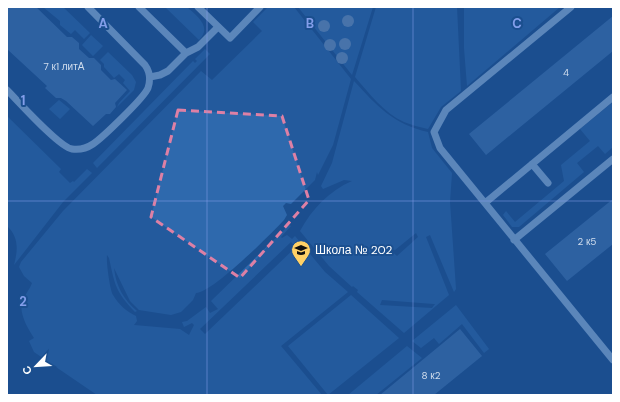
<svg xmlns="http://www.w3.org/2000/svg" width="620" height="402" font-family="'DM Sans',sans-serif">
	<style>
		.green { fill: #2e69ad; fill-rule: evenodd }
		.building { fill: #4478b7 }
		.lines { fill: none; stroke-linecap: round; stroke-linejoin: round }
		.minor { stroke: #a9c9ee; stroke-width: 7 }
		.tree { fill: #7ea0ca }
		.marked { fill: none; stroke: #dd80a5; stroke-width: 3; stroke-dasharray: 8 5; stroke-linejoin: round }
		.grid { fill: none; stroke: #839eea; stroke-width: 1; stroke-opacity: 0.55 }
		.labels { text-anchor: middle; stroke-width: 4; stroke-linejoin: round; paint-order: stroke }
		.number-label { font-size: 10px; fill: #d0dded }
		.poi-label { font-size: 12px; fill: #fff; stroke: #1b4f8f; text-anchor: start }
		.grid-label { font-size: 13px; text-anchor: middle; font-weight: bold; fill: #839eea; stroke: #1b4f8f; stroke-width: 4; stroke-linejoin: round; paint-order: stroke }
	</style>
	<rect width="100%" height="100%" fill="#1b4f8f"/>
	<path class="green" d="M43,7H63L90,33L84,39L75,30L71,34L60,25V21Z
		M165,7H187C198,17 212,27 199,40Z
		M268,7H294L351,79L333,145L318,175L317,172L315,180L291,204L286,203L283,206L287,215L284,220C271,234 212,293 196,293L193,300L181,312L171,315L139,310L130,301L114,268C116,286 123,299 137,311L135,312C115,291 115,285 109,258L107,255C106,262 110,290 113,295C118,304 127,312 136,316L137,321L134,325L180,329L189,335L194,325L192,323L184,327L182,322L187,321L206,307L210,313L218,309L211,301L289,225L291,226L281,237L282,238L287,235L292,239L295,236L325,272L348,292L281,346L322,395H97L34,352L29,341L34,338C28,329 19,314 22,302C24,296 30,289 32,283L24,276L19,267L21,262L63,211L201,71L212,80L262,31L253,22ZM291,242L296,247L205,334L200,329Z
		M298,7H373L352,75Z
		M376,7H457L461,91L441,107L428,129C420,127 411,125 404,122C384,113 369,93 355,77Z
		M464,7H560L467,86L464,48Z
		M91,35L103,46L93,56L82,45Z
		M205,49L210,54L97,168L93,163L193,61L195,63L197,61L195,59Z
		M108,52L132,75L136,82L134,90L117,107L119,103L130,91L123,83L125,80L119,74L114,78L104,67V64L100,60Z
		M354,81C377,106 393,124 428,132L432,148L452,173L450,202L456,289L454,292L430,235L426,237L449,295L404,333L357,292L358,290L353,286L352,287L329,266L300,231C312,209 329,191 352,181L344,180L323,189L321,186L332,163ZM416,233L418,237L397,256L388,248L395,250ZM382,300L434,304H435L432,308L380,305Z
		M59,100L70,109L60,119L49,109Z
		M613,102V147L605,154L598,146L577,163L584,172L519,227H512L503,215L506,211L515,222L564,181L561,165L590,141L580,129Z
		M7,116L61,169L59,172L70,183L73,181L74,182L87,169L92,173L63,202L14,265C18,250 19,237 7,226Z
		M351,295L399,338L328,395L288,346Z
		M456,305L489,349L484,353L462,324L439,344L434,338L421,348L412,341Z
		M407,346L422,358L376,395H348Z"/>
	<path class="building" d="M7,7H36L67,37H72L79,43V49L89,58H94L101,65V70L111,80L115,79L127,90L115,103L116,107L110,114H106L93,126L66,101L61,98H56L45,88L47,86L7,49Z
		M613,16V51L486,155L469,134Z
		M613,199V244L567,281L545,254Z
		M460,329L482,356L434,395H380Z"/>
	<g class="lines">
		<path class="minor" d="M139,7L186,53
			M198,7L230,38L260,7
			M571,7L446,110L434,132L440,148L613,360
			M150,77L160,75L168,71L186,53L198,47L218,27
			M7,90C19,102 59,147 72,149C79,150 87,148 93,144C102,138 144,98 148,88C151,79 150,72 145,65L88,7
			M532,164L548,183
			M485,203L613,97
			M514,240L613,159"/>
	</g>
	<g class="tree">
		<circle cx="348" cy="21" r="6"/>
		<circle cx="324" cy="26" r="6"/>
		<circle cx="345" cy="44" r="6"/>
		<circle cx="330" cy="45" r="6"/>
		<circle cx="342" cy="58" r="6"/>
	</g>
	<path d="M0 0H620V402H0ZM178,110L282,116L309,200L240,278L151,217Z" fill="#1b4f8f" fill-opacity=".55" fill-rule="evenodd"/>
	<path class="marked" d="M178,110L282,116L309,200L240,278L151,217Z"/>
	<path class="grid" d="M207,7V395M413,7V395M7,201H613"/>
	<defs>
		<g id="school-pin" transform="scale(1)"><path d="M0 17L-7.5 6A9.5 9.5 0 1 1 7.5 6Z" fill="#ffd166" stroke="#1b4f8f"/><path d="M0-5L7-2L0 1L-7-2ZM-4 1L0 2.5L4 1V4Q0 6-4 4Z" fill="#111"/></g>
	</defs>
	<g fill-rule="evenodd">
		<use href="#school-pin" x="301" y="250"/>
	</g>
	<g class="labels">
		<g class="number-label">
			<text x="64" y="70">7 к1 литА</text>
			<text x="566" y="76">4</text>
			<text x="587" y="245">2 к5</text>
			<text x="431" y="379">8 к2</text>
		</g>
		<g class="poi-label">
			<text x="315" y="254">Школа № 202</text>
		</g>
	</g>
	<g class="grid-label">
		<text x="103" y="28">A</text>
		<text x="310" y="28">B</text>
		<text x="517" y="28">C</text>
		<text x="23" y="105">1</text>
		<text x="23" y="306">2</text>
	</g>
	<rect width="620" height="402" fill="none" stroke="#ffffff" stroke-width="16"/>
	<g transform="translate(36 366) rotate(245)" stroke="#1b4f8f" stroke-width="3" paint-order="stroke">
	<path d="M0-3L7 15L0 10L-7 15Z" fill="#ffffff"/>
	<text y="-6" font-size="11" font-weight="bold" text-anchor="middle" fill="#ffffff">С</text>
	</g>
</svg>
